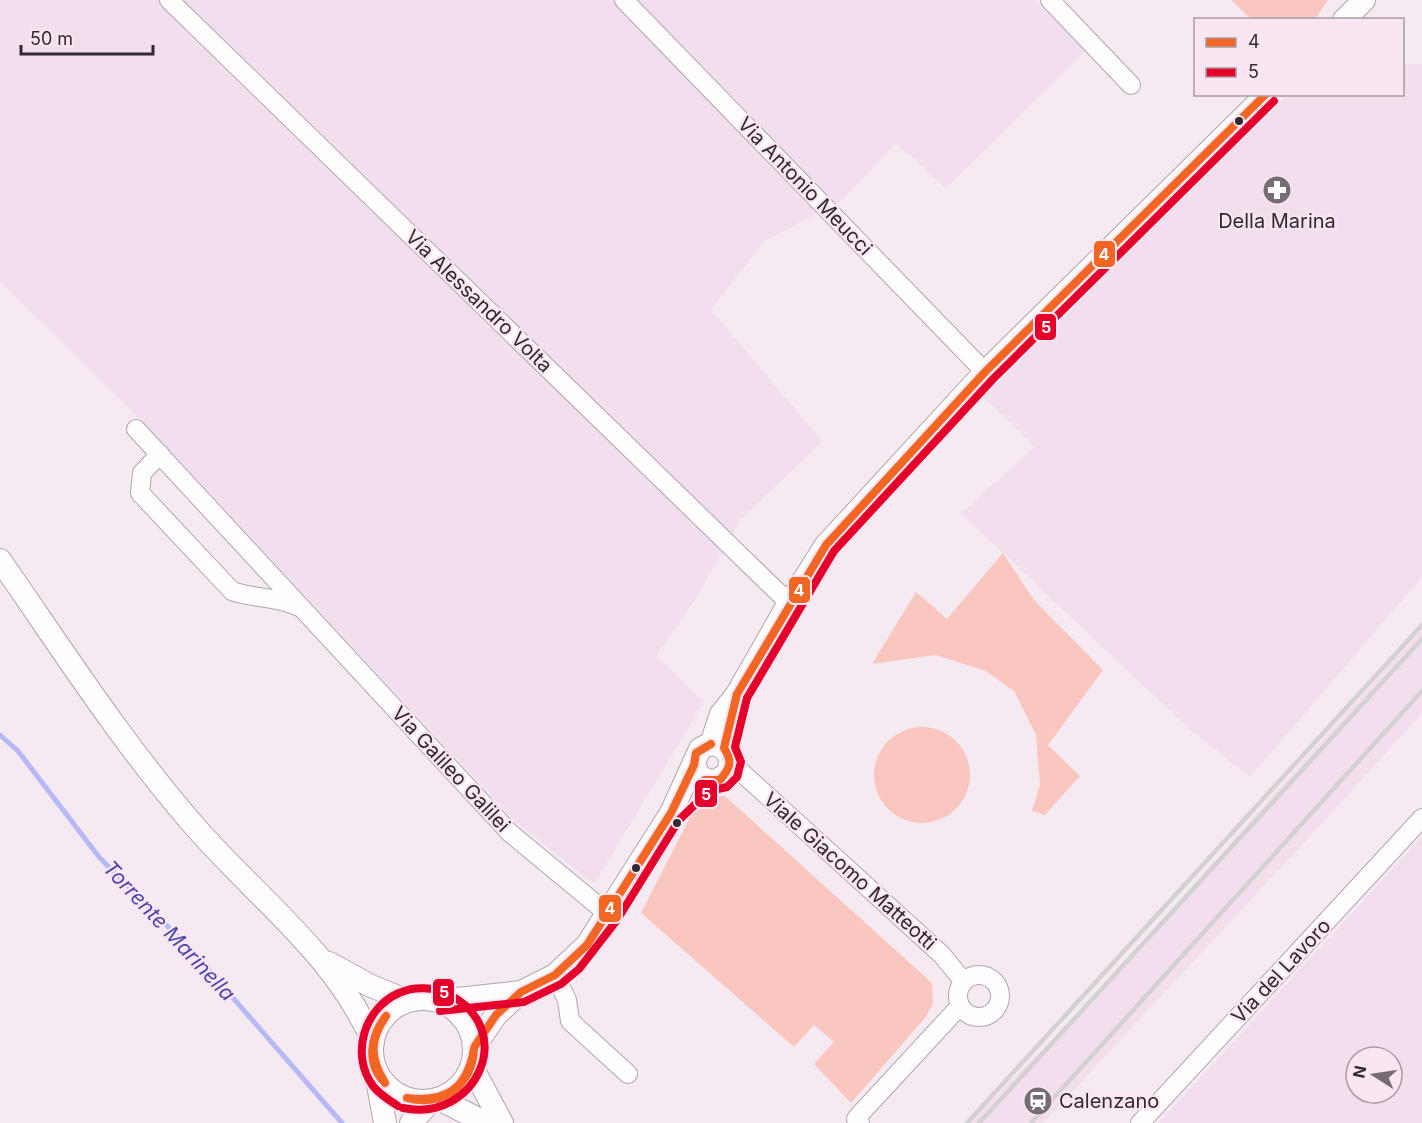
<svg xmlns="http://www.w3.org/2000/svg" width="1422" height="1123" font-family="Inter,sans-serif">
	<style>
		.built { fill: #f2deec; fill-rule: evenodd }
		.green { fill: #fac7c0 }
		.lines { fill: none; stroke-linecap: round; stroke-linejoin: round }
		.stream { stroke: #b7b8f6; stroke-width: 5 }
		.minor-casing { stroke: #afa6ac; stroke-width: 20 }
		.major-casing { stroke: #afa6ac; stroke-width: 24 }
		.minor { stroke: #fefcfd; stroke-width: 18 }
		.major { stroke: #fefcfd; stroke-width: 22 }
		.rail { stroke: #d4d1d3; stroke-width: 4.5 }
		.bus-1-casing { stroke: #fae5f3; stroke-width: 12 }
		.bus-2-casing { stroke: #fae5f3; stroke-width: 12 }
		.bus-1 { stroke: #f26522; stroke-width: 8 }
		.bus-2 { stroke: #e4002b; stroke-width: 8 }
		.bus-dot { fill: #30292e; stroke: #fae5f3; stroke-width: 2 }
		.labels { text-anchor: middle; stroke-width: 4.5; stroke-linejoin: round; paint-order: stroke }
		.street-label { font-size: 20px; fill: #30292e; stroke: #fae5f3 }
		.poi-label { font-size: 20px; fill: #30292e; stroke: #fae5f3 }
		.water-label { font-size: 21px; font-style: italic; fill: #4a48a9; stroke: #fae5f3 }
		.line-badge { stroke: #fae5f3; stroke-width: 2 }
		.badge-label { font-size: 16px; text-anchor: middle; font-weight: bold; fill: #fff }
	</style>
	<rect width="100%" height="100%" fill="#f5eaf2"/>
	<path class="built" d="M0,0H1035L1085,51L946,188L896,143L841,201L764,241L711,310L822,441L740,521L695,600L656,656L704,702L594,884L517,823L143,422L0,281Z
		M1403,64H1422V577L1250,777L1187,727L961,513L1035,447L981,395L1287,95L1402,94Z
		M1422,628V713L1323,822L1043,1123H969L1085,1006Z
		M1422,837V1123H1159ZM1356,1057H1392V1093H1356Z"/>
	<path class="green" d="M1231,0H1328L1315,19L1252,20Z
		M1003,553L1034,600L1103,670L1048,745L1080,776L1045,815L1032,811L1040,785L1036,735L1014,691L986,671L935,655L872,664L916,592L947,619Z
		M874 775a48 48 0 1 1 96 0a48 48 0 1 1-96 0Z
		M725,796L932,983L933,1004L925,1018L851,1103L814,1064L834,1042L814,1025L794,1047L641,913L691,815L707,797Z"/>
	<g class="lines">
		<path class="stream" d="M0,735L18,751L99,857L193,952L342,1123"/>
		<g class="minor-casing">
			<path id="minor" d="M169,0L789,603
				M624,0L985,372
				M1050,0L1131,85
				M136,429L510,833L608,914
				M160,454L142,473L140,493L232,591C254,599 277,596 299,607
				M730,768L741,772L751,781L942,955L964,982
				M555,975L567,1000L570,1021L628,1074
				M958 996a21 21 0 1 1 42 0a21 21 0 1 1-42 0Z
				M860,1123L856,1119L861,1113L960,1006
				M1140,1123L1422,818"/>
		</g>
		<g class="major-casing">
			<path id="major" d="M1344,20L1364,0
				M0,560C62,649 120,740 191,822C253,895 334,952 373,1042
				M711,744L721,714L737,694L789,603L826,545L985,372L1267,94
				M329,963L371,986L408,1001
				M372 1050a51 51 0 1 1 102 0a51 51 0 1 1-102 0Z
				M439,1001L521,992
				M475,1046L496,1015L521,992L555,975L587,945L671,813L700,749C719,736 738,755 726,775L713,782L700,777L694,765
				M472,1067L502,1123
				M376,1074L385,1123
				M439,1099L486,1123
				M411,1123L430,1102"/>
		</g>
		<use href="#minor" class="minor"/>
		<use href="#major" class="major"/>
		<path class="rail" d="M967,1123L1422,625
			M979,1123L1422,639
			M1031,1123L1422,691"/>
		<g class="bus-1-casing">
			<path id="bus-1" d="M705,780H720C730,768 733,762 724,748L737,694L826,545L985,372L1266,94
				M475,1046L496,1015L521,992L555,975L587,945L671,813L694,765L696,753L711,744
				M385,1083C365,1063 371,1035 386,1016
				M385,1083C370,1057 369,1041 386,1016
				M407,1098C446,1103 467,1089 474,1049
				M407,1098C442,1108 473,1085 474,1049"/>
		</g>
		<g class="bus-2-casing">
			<path id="bus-2" d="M440,1011L524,1002L561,984L579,969L617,920L679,820L709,791L727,787L737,777L741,762L735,747L747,698L834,551L993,379L1274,101
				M398,1106C389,1100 380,1095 373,1086C350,1055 364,1008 399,993C414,986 434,987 448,994C519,1029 477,1123 403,1108"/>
		</g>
		<use href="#bus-1" class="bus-1"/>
		<use href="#bus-2" class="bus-2"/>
	</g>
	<defs>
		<g id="pharmacy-disc" transform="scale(1.5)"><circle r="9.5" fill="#756d73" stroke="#fae5f3"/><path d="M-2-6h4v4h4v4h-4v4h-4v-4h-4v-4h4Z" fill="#fff"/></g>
		<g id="station-disc" transform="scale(1.5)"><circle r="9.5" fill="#756d73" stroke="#fae5f3"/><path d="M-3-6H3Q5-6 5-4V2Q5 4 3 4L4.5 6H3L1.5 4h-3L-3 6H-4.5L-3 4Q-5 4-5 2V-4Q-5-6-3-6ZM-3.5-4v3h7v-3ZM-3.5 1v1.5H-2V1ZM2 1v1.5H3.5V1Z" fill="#fff"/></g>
	</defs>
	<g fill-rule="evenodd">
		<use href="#pharmacy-disc" x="1277" y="190"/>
		<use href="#station-disc" x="1038" y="1101"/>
	</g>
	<g class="bus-dot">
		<circle cx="1239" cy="121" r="5"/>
		<circle cx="677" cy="823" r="5"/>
		<circle cx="636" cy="868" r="5"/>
	</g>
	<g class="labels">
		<g class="street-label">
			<text transform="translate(805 186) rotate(46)" y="7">Via Antonio Meucci</text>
			<text transform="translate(479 301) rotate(44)" y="7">Via Alessandro Volta</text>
			<text transform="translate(451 769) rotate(47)" y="7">Via Galileo Galilei</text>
			<text transform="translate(850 871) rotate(42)" y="7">Viale Giacomo Matteotti</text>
			<text transform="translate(1281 971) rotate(-47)" y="7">Via del Lavoro</text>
		</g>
		<g class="poi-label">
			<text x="1277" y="228">Della Marina</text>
			<text x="1059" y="1108" text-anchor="start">Calenzano</text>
		</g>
		<g class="water-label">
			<text transform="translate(169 931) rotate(47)" y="7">Torrente Marinella</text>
		</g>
	</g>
	<g class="line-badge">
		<rect x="1093" y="240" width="23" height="28" rx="6" fill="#f26522"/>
		<rect x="1034" y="313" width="23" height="28" rx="6" fill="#e4002b"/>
		<rect x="788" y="576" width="23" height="28" rx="6" fill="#f26522"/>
		<rect x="694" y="779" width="24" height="29" rx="6" fill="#e4002b"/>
		<rect x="598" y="894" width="24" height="29" rx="6" fill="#f26522"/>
		<rect x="432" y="978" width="23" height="29" rx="6" fill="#e4002b"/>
	</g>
	<g class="badge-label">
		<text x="1104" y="260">4</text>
		<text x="1046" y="333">5</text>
		<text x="799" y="596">4</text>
		<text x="706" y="800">5</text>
		<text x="610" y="914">4</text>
		<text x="444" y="998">5</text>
	</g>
	<rect x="1194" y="18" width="210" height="78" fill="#fae5f3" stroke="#a99aa4" stroke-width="1.5"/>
	<rect x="1206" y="38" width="30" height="9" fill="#f26522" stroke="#a99aa4" stroke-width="1.5"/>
	<text x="1248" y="48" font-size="18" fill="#30292e">4</text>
	<rect x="1206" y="68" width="30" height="9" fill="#e4002b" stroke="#a99aa4" stroke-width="1.5"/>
	<text x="1248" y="78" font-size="18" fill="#30292e">5</text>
	<g transform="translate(1374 1075) rotate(282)"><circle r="28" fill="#fae5f3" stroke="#a99aa4" stroke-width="1.5"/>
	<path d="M0-4.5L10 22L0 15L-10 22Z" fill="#756d73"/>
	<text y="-9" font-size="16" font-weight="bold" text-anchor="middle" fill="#30292e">N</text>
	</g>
	<path d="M21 45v9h132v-9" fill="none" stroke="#30292e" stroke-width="3"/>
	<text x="30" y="45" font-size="18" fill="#30292e" stroke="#fae5f3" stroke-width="4.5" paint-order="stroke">50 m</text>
</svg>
